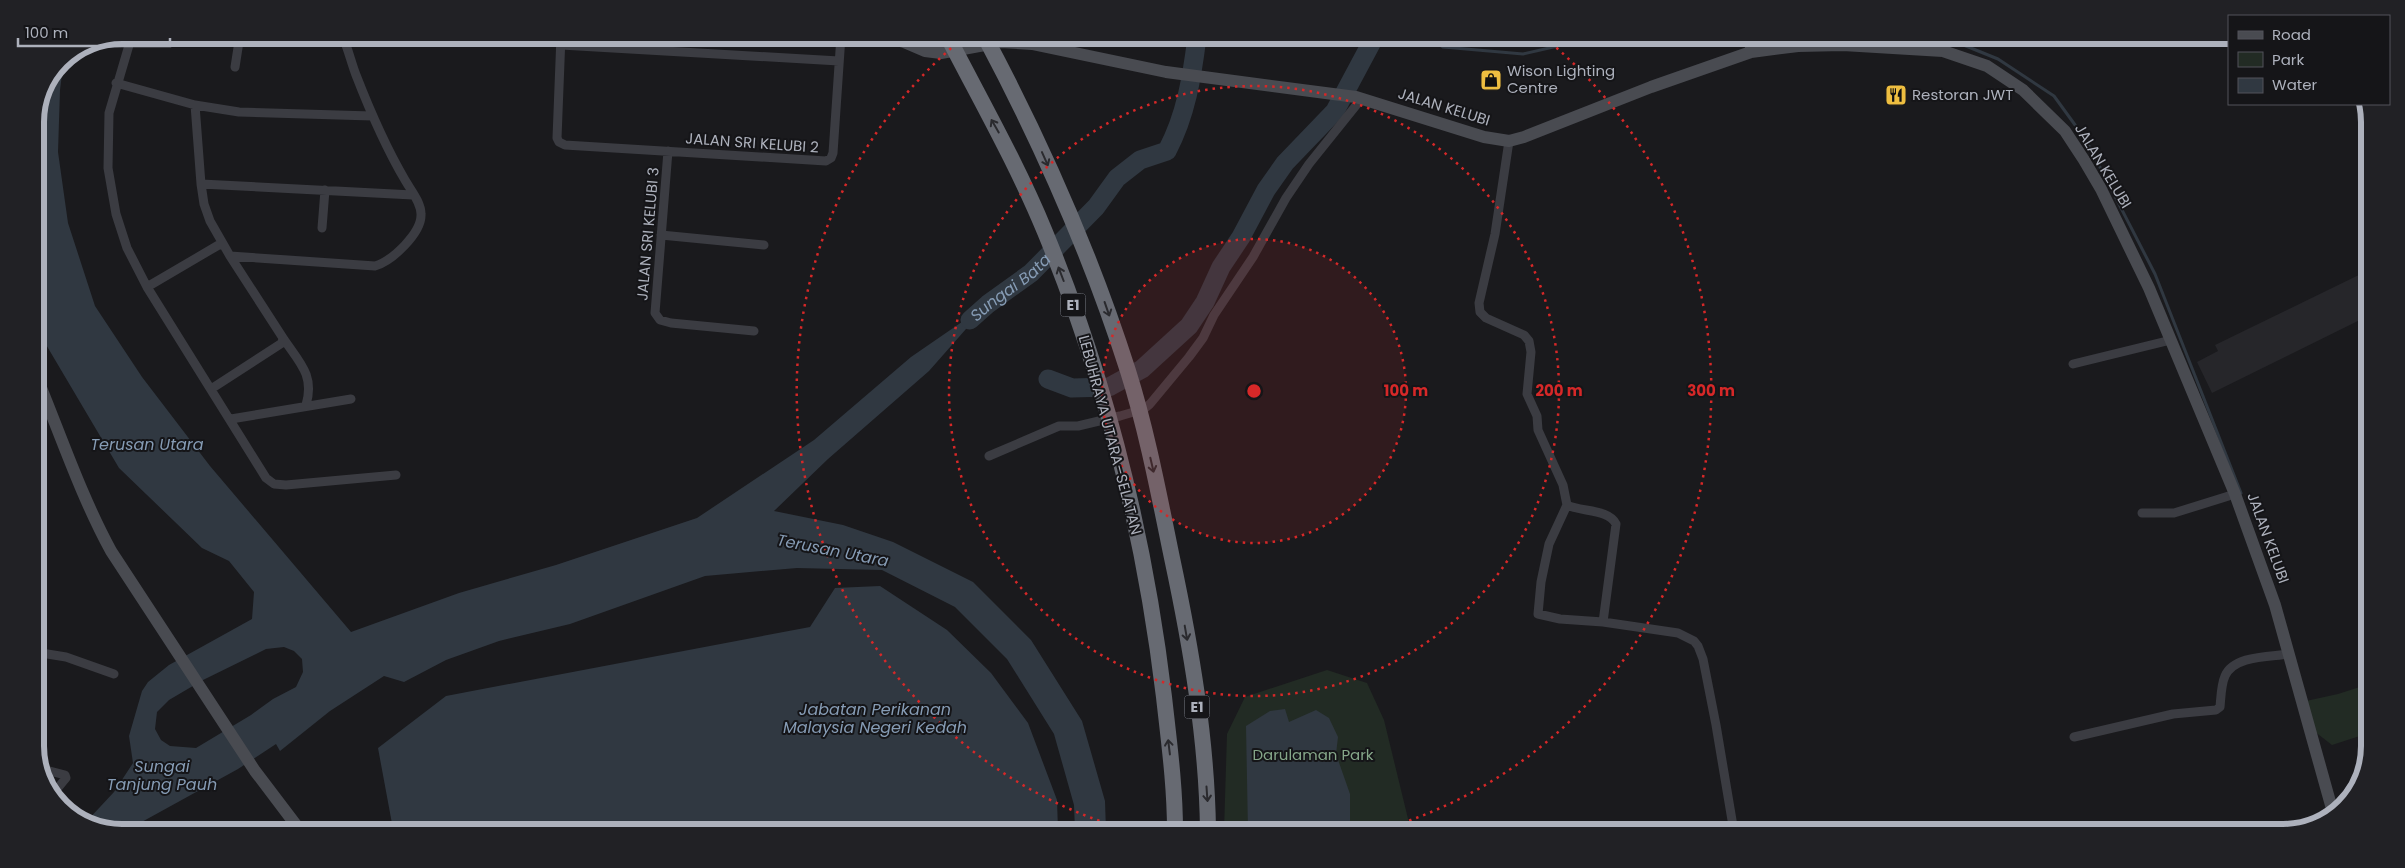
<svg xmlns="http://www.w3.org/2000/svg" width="2405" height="868" font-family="Poppins,sans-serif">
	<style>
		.built { fill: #26262a }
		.green { fill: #222b24 }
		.water { fill: #303841; fill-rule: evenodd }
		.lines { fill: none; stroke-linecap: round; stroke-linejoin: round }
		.stream { stroke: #303841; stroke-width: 3 }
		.river { stroke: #303841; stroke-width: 19 }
		.street { stroke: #3b3c42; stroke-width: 9 }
		.secondary { stroke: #494b51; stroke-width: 12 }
		.highway { stroke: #676a72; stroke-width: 16 }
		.oneway { stroke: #2a2a2e }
		.ring { fill: none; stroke: #d62828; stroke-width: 2.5; stroke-dasharray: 2.5 5 }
		.labels { text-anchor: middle; stroke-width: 4; stroke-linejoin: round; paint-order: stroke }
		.shield { fill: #151518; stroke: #7f828b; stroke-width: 1 }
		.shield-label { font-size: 14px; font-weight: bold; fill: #adb1bc }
		.poi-label { font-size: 15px; fill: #adb1bc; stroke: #151518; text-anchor: start }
		.street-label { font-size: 15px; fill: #adb1bc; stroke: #151518 }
		.park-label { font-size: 15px; fill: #85a689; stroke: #151518 }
		.water-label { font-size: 16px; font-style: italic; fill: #869cb5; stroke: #151518 }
		.rim { fill: none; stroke: #adb1bc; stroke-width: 6 }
		.centre { fill: #d62828; stroke: #151518; stroke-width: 2.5 }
		.ring-label { font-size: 15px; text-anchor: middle; font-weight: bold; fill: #d62828; stroke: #151518; stroke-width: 4; stroke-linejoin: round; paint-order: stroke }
	</style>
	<rect width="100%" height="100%" fill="#1a1a1d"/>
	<path class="built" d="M2369,270L2368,316L2212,393L2197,362L2218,351L2215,345Z"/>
	<path class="green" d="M1327,670L1367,683L1384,720L1411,831H1224L1227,734L1245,697Z
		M2366,685V734L2332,745L2314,731L2306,701L2338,694Z"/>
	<path class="water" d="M64,58L60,90L58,152L68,223L95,306L142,377L210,466L351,632L459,593L556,565L697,518L814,440L911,357L988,304L929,371L828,459L774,511L843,525L893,542L973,582L1031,640L1082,721L1105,801L1106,831H1075L1074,805L1054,734L1007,659L955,607L882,570L797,568L705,576L570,624L499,641L446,660L404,682L384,676L330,711L280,751L276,744L238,769L129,829L94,828L86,822L114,792L133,763L129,736L142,691L148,682L169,665L252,619L254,592L229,561L202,548L119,468L35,326V116L61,60ZM284,647L294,651L302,659L303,672L296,687L273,699L251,715L196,748L170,746L161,740L155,729L157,712L169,700L203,680L266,649Z
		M880,586L947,630L991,673L1028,723L1057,800L1058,830L393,829L378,748L446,696L810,627L835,588Z
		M1285,709L1289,722L1316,710L1329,718L1338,737L1336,754L1350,794V831H1248L1246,726L1270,711Z"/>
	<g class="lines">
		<path class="stream" d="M1429,38L1443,47L1523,54L1593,38
			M1931,39L1961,44L1998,59L2054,96L2086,140L2155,274L2241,493"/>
		<g class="river">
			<path id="s1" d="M970,320L988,304L1031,273L1096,207L1117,178L1140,160L1167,151C1186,115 1192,77 1197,37"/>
			<path d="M1048,379L1072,388L1109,387L1142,369L1189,326L1205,302L1221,267L1241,237L1266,190L1285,163L1335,111L1374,38"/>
		</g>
		<path class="street" d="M132,35L109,113L108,168L116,214L127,248L147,287L266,478L274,484L286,485L396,475
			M561,36L557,138L559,142L565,145L826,161L831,158L833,153L841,36
			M1061,37L1070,52
			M561,45L839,61
			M235,67L240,35
			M116,83L195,105L239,112L372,116
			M195,105L201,184L204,204L210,221L230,256L283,338L282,343L211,389
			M1509,141L1495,234L1479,303L1480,312L1486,318L1524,335L1529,341L1531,352L1527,394L1537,416L1538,430L1563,485L1567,505C1581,512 1609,509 1616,524L1603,622L1678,633L1694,641L1698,646L1703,659L1716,725L1734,832
			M668,151L655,313L660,320L671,323L754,331
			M201,184L413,195
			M322,228L325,190
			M661,235L764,245
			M230,256L375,266C392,261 422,233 421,214C421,202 410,189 405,180C385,146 370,111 356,75C351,62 348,48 342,35
			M147,287L222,243
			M283,338C299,362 315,375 306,405
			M2073,364L2171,340
			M231,419L351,399
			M989,456L1059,426H1078L1120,416L1144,409L1150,404L1189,357L1203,338L1214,315L1253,257L1286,198L1309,164L1362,98
			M1567,505L1549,544L1541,582L1538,614L1560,619L1603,622
			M2142,513H2174L2235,494
			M35,652L66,657L114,674
			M2074,737L2173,714L2216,710L2220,707C2221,697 2221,685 2225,676C2234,655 2270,657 2289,654
			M42,769L65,775L66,778L52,795"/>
		<path class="secondary" d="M883,37L904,42L925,51L941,53L1001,42L1032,44L1166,72L1356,97L1484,137L1509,141L1524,137L1651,87L1751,52L1798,46L1843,45L1943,51L1987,66L2023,90L2065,131L2084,160L2101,189L2149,288L2235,494L2275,605L2334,816
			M1751,38V52
			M35,373C60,433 80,494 111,551L255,771L299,829"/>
		<path class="highway" d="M948,37C981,101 1017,164 1045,232C1106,380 1145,538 1164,697C1169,742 1175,786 1175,831
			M985,37C1042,144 1091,255 1128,371C1147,431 1159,495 1172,558C1191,647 1207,740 1208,831"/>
	</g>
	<defs><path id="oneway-shaft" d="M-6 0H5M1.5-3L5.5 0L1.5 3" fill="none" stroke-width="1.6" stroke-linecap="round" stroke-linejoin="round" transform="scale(1.25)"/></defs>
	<g class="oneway">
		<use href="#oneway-shaft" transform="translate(995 126) rotate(-120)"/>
		<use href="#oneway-shaft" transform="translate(1045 159) rotate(66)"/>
		<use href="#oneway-shaft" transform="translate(1061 274) rotate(-111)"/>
		<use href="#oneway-shaft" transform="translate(1107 309) rotate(71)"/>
		<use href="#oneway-shaft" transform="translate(1152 465) rotate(77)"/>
		<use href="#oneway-shaft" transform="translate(1186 633) rotate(80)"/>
		<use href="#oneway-shaft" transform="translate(1169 747) rotate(-97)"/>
		<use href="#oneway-shaft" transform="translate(1207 794) rotate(86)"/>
	</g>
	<circle cx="1254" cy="391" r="152" fill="#d62828" fill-opacity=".12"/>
	<g class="ring">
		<circle cx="1254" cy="391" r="152"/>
		<circle cx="1254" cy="391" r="305"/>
		<path d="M1128 830A457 457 0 0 1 963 38M1545 38A457 457 0 0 1 1380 830"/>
	</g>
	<defs>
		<g id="shop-square" transform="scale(1.125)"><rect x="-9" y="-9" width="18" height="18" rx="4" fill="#eebe40" stroke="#151518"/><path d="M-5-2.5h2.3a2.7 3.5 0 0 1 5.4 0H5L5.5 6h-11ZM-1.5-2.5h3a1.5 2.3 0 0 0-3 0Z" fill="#111"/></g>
		<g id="restaurant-square" transform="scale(1.125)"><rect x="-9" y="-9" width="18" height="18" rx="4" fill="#eebe40" stroke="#151518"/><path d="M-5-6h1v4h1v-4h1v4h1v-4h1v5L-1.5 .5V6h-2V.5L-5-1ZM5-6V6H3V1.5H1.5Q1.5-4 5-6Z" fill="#111"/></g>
	</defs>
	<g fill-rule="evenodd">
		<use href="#shop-square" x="1491" y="80"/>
		<use href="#restaurant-square" x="1896" y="95"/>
	</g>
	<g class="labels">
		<g class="shield">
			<rect x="1060.5" y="293.5" width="25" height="23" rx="4"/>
			<rect x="1184.5" y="695.5" width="25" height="23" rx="4"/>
		</g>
		<g class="shield-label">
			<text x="1073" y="310">E1</text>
			<text x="1197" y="712">E1</text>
		</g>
		<g class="poi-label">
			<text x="1507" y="76">Wison Lighting<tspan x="1507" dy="17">Centre</tspan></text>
			<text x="1912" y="100">Restoran JWT</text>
		</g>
		<g class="street-label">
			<text transform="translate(1444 107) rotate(17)" y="5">JALAN KELUBI</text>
			<text transform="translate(752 143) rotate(4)" y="5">JALAN SRI KELUBI 2</text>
			<text transform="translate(2103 166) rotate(59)" y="5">JALAN KELUBI</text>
			<text transform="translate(648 234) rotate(-85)" y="5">JALAN SRI KELUBI 3</text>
			<text transform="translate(1110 435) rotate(75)" y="5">LEBUHRAYA UTARA–SELATAN</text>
			<text transform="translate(2268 538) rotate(70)" y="5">JALAN KELUBI</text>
		</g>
		<g class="park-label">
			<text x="1313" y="760">Darulaman Park</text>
		</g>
		<g class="water-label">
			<text dy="6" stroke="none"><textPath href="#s1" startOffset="52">Sungai Bata</textPath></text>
			<text x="147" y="450">Terusan Utara</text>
			<text transform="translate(833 550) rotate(11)" y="6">Terusan Utara</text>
			<text x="875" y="715">Jabatan Perikanan<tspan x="875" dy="18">Malaysia Negeri Kedah</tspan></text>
			<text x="162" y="772">Sungai<tspan x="162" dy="18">Tanjung Pauh</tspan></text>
		</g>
	</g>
	<path d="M0 0H2405V868H0ZM122 44H2283A78 78 0 0 1 2361 122V746A78 78 0 0 1 2283 824H122A78 78 0 0 1 44 746V122A78 78 0 0 1 122 44Z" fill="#212125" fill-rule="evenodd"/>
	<path class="rim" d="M122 44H2283A78 78 0 0 1 2361 122V746A78 78 0 0 1 2283 824H122A78 78 0 0 1 44 746V122A78 78 0 0 1 122 44Z"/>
	<circle cx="1254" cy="391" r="8" class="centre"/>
	<g class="ring-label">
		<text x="1406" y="396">100 m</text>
		<text x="1559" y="396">200 m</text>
		<text x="1711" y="396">300 m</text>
	</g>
	<rect x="2228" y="15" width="162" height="90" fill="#151518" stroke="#52535a"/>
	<rect x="2238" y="31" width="25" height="8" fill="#494b51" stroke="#52535a"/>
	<text x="2272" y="40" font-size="15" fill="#adb1bc">Road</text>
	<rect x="2238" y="52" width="25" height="15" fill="#222b24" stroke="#52535a"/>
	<text x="2272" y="65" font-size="15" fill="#adb1bc">Park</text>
	<rect x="2238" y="78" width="25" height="15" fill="#303841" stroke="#52535a"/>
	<text x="2272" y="90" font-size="15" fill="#adb1bc">Water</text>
	<path d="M18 38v8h152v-8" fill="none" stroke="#adb1bc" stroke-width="2.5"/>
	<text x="25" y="38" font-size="15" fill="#adb1bc" stroke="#151518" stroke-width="4" paint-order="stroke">100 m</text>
</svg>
